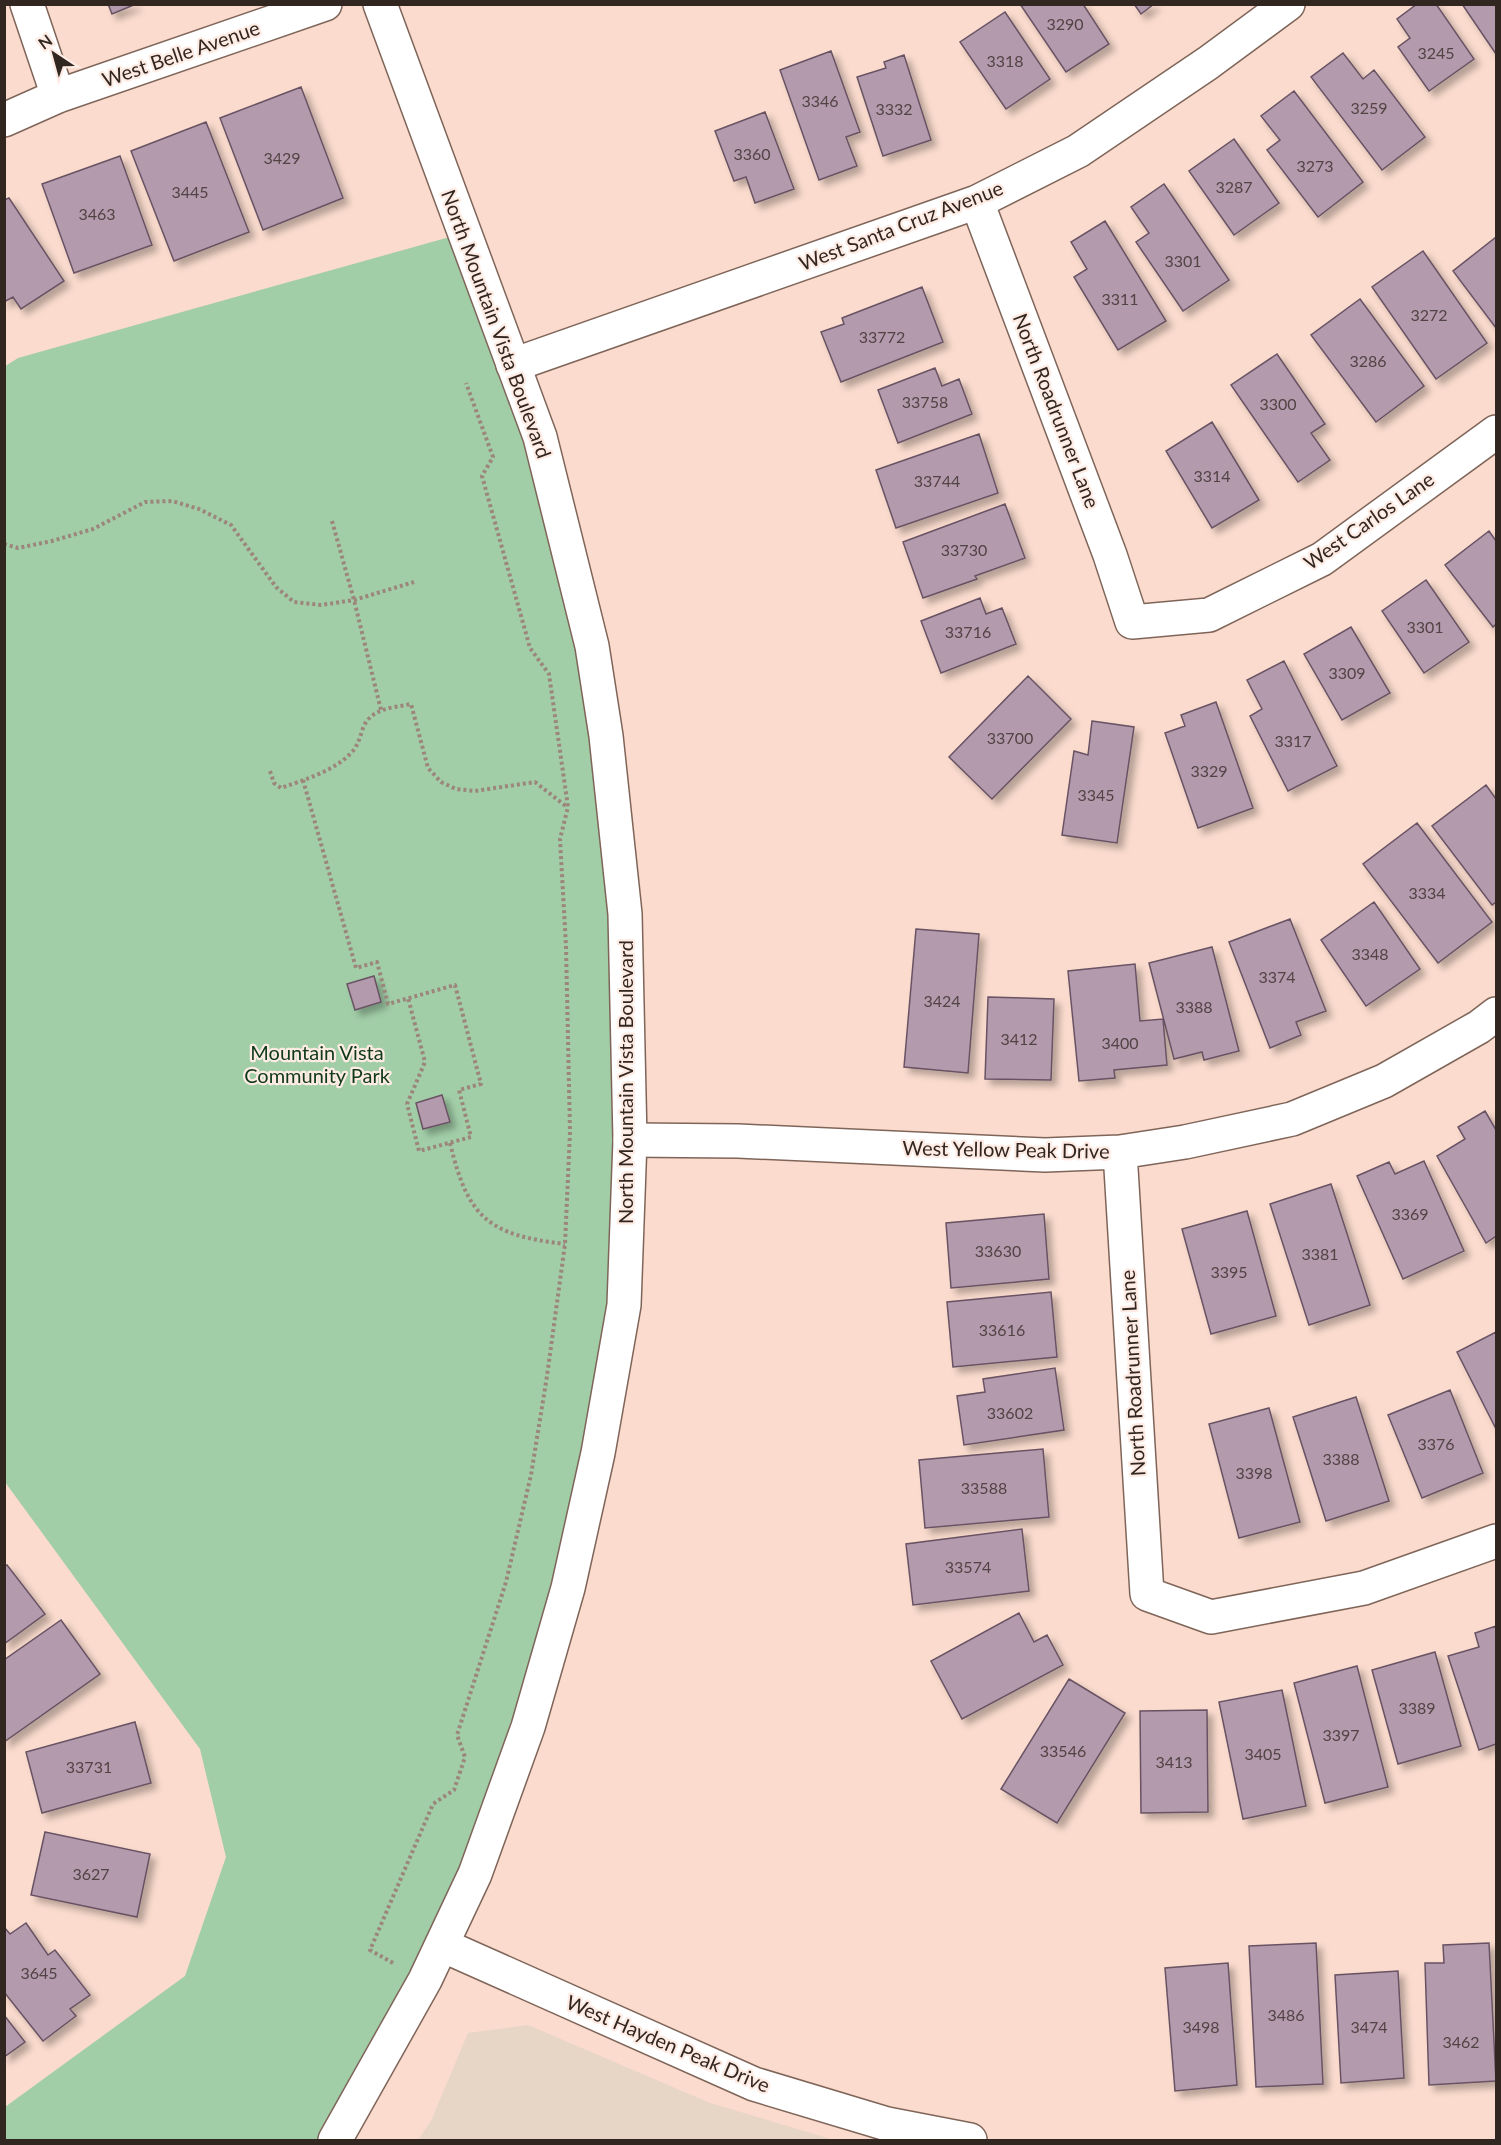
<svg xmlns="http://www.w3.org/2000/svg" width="1501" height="2145" font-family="Lato,sans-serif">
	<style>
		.education { fill: #e7d5c5 }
		.green { fill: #a1cda7 }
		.building { fill: #b39aad; stroke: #695364; stroke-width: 1.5; filter: url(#shadow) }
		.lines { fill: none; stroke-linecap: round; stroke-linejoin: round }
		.street-casing { stroke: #7f6559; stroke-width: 36 }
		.secondary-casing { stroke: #7f6559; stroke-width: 36 }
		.path { stroke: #9c867c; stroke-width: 4; stroke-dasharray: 3 3; stroke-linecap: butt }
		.street { stroke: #fff; stroke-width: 33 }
		.secondary { stroke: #fff; stroke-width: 33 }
		.labels { text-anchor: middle; stroke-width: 4.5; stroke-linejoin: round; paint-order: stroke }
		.number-label { font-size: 16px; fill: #524344 }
		.street-label { font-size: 20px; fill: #322621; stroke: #feebe3 }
		.park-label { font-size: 20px; fill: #0f3a19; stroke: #feebe3 }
	</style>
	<defs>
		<filter id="shadow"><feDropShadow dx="5.5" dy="5.5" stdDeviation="3" flood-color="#0004"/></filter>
	</defs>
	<rect width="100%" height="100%" fill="#fadbcd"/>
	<path class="education" d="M528,2025L710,2103L834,2140H418L431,2121L468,2033Z"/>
	<path class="green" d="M464,233L513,365L606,736L624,1305L528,1727L335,2140H5V2107L185,1976L226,1857L200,1749L5,1482L4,367L18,358Z"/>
	<path class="building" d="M108,4H136L112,14Z
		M1020,4H1083L1109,44L1066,72Z
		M1134,4H1154L1141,14Z
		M1417,4H1436L1474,59L1429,91L1398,47L1410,38L1397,19Z
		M1462,4H1496V54Z
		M1005,12L1050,79L1006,109L960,42Z
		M831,51L860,132L846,137L857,166L819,180L780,70Z
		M1343,53L1363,79L1374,70L1425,137L1382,170L1311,77Z
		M904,55L931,140L883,156L857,77L886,68L884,62Z
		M301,87L343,198L263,230L220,118Z
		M1294,91L1363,182L1318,217L1267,150L1280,140L1261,116Z
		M765,112L794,189L755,203L746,177L734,181L715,131Z
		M206,122L249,232L174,261L131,151Z
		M1234,139L1279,203L1234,235L1189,171Z
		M120,156L152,245L74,273L42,184Z
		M1164,184L1229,280L1183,311L1136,242L1149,233L1131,207Z
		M9,198L64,281L21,309L13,297L4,302V200Z
		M1105,221L1166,321L1118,350L1074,277L1087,269L1071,242Z
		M1496,237V328L1453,271Z
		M1423,251L1487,343L1436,379L1372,287Z
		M922,287L943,342L841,382L821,332L844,324L842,318Z
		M1360,299L1424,386L1376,422L1311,335Z
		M1277,354L1325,424L1311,433L1330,460L1298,482L1231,385Z
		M935,368L942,386L959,379L972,414L898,443L878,390Z
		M1212,422L1259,500L1212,528L1166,451Z
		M979,434L998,493L896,528L876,470Z
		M1005,504L1025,558L975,576L977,579L923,598L903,542Z
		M1489,531L1496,541V624L1493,627L1445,565Z
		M1426,580L1469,642L1424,673L1382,611Z
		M980,598L986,614L1002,608L1016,644L941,673L921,621Z
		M1351,627L1390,693L1342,720L1304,654Z
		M1284,661L1337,766L1288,791L1250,716L1262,709L1247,680Z
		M1028,676L1071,719L992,799L949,757Z
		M1216,702L1253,808L1198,828L1165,733L1185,726L1181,715Z
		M1092,721L1134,727L1117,843L1062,835L1074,751L1088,755Z
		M1486,785L1496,799V902L1492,905L1432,826Z
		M1417,823L1492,922L1438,963L1363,864Z
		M1374,902L1420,969L1366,1006L1321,940Z
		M1290,919L1326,1011L1296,1022L1301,1035L1270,1048L1229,942Z
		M916,929L979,934L968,1073L904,1067Z
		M1212,947L1239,1051L1204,1060L1202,1052L1174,1059L1149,963Z
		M1135,964L1140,1021L1163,1019L1167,1065L1114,1070L1115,1078L1079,1081L1068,971Z
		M374,976L381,1002L355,1010L347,984Z
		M988,997L1054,999L1051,1080L985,1079Z
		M442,1095L450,1122L423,1129L416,1103Z
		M1485,1111L1496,1130V1236L1486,1243L1437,1156L1465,1139L1458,1127Z
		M1424,1161L1464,1251L1403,1279L1357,1176L1389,1162L1395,1174Z
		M1331,1184L1370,1305L1309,1325L1270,1204Z
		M1247,1211L1276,1316L1211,1334L1182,1229Z
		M1044,1214L1049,1279L951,1288L946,1223Z
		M1051,1292L1057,1357L953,1367L947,1302Z
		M1496,1332V1429L1457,1352Z
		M1055,1368L1064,1430L964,1445L957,1396L985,1392L983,1379Z
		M1450,1390L1483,1473L1422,1498L1388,1415Z
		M1356,1397L1389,1501L1326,1521L1293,1417Z
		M1269,1408L1300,1522L1239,1538L1209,1424Z
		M1043,1449L1049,1517L925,1528L919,1460Z
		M1022,1529L1029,1591L913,1605L906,1544Z
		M7,1565L45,1614L4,1644V1566Z
		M1019,1613L1034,1642L1047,1635L1063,1665L962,1719L931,1661Z
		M61,1620L100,1674L4,1742V1660Z
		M1496,1626V1744L1479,1750L1448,1656L1479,1647L1475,1633Z
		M1435,1652L1461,1746L1398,1764L1372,1670Z
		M1357,1666L1388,1787L1325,1803L1294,1683Z
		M1069,1679L1125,1713L1057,1823L1001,1789Z
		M1282,1690L1306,1806L1243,1819L1219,1702Z
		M1207,1710L1208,1812L1141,1813L1140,1711Z
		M135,1722L151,1783L42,1813L26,1752Z
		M45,1832L150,1854L137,1917L31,1895Z
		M26,1923L48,1955L55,1950L90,1995L70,2009L76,2016L43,2041L4,1992V1927L10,1934Z
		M1316,1943L1323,2084L1256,2087L1249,1946Z
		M1489,1943L1496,2081L1429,2085L1425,1963H1444L1443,1945Z
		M1228,1963L1237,2085L1175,2091L1165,1968Z
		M1398,1971L1404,2078L1341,2083L1335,1975Z
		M4,2015L25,2042L4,2057Z"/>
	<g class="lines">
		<g class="street-casing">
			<path id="street" d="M27,4L58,96
				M4,120L58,96L325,4
				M977,202L1110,555L1132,622L1209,615L1322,559L1496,432
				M513,365L977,202L1078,151L1208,63L1288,4
				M630,1140L738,1141L1045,1155L1120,1152L1185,1142L1292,1119L1384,1081L1479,1027L1496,1014
				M1120,1152L1147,1594L1211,1617L1364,1588L1496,1541
				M442,1945L754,2084L887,2124L970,2140"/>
		</g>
		<g class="secondary-casing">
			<path id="secondary" d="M335,2140L425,1980L475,1874L528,1727L568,1588L598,1453L624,1305L630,1140L625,914L606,736L592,646L540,437L380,4"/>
		</g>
		<path class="path" d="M332,521L354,600L381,710
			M4,544L18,548L52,541L93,529L145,502L172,501L199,509L231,525L276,587L294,602L321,605L354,600L414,582
			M270,771L274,783L281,788C304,780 334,771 351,753C358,746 360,737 363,728C371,708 392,708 411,704L428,768L441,782L456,789L475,791L535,782L567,807
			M303,780L356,968L377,962L388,1004L455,985L481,1084L459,1090L471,1137L419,1151L407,1104L425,1062L408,998
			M450,1143C468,1218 488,1235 565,1244
			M393,1963L370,1950L433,1804L454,1790L465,1757L457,1735L506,1582L531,1475L547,1376L565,1244L570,1132L566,946L560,839L568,807L549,674L530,648L482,476L493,457L466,383"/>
		<use href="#street" class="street"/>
		<use href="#secondary" class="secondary"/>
	</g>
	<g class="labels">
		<g class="number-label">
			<text x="1065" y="30">3290</text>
			<text x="1436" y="59">3245</text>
			<text x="1005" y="67">3318</text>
			<text x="820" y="107">3346</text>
			<text x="1369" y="114">3259</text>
			<text x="894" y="115">3332</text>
			<text x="752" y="160">3360</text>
			<text x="282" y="164">3429</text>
			<text x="1315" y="172">3273</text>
			<text x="1234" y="193">3287</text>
			<text x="190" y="198">3445</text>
			<text x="97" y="220">3463</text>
			<text x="1183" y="267">3301</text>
			<text x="1120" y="305">3311</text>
			<text x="1429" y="321">3272</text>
			<text x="882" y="343">33772</text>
			<text x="1368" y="367">3286</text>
			<text x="925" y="408">33758</text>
			<text x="1278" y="410">3300</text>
			<text x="1212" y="482">3314</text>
			<text x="937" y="487">33744</text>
			<text x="964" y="556">33730</text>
			<text x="1425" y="633">3301</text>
			<text x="968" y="638">33716</text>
			<text x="1347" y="679">3309</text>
			<text x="1010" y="744">33700</text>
			<text x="1293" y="747">3317</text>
			<text x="1209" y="777">3329</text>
			<text x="1096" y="801">3345</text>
			<text x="1427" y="899">3334</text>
			<text x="1370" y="960">3348</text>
			<text x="1277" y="983">3374</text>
			<text x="942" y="1007">3424</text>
			<text x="1194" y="1013">3388</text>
			<text x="1019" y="1045">3412</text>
			<text x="1120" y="1049">3400</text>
			<text x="1410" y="1220">3369</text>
			<text x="998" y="1257">33630</text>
			<text x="1320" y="1260">3381</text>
			<text x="1229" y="1278">3395</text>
			<text x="1002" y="1336">33616</text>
			<text x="1010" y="1419">33602</text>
			<text x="1436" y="1450">3376</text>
			<text x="1341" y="1465">3388</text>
			<text x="1254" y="1479">3398</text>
			<text x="984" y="1494">33588</text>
			<text x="968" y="1573">33574</text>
			<text x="1417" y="1714">3389</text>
			<text x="1341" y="1741">3397</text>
			<text x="1063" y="1757">33546</text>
			<text x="1263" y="1760">3405</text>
			<text x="1174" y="1768">3413</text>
			<text x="89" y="1773">33731</text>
			<text x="91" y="1880">3627</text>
			<text x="39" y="1979">3645</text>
			<text x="1286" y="2021">3486</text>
			<text x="1201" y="2033">3498</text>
			<text x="1369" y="2033">3474</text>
			<text x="1461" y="2048">3462</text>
		</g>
		<g class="street-label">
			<text transform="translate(181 54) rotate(-19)" y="7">West Belle Avenue</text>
			<text transform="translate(901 226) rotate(-21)" y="7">West Santa Cruz Avenue</text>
			<text transform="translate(496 324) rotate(70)" y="7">North Mountain Vista Boulevard</text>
			<text transform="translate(1056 411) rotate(69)" y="7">North Roadrunner Lane</text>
			<text transform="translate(1369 521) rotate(-35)" y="7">West Carlos Lane</text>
			<text transform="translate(626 1082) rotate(-90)" y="7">North Mountain Vista Boulevard</text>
			<text transform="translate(1006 1150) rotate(1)" y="7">West Yellow Peak Drive</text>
			<text transform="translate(1133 1373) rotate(-93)" y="7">North Roadrunner Lane</text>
			<text transform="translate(668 2044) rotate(23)" y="7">West Hayden Peak Drive</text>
		</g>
		<g class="park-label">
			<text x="317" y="1060">Mountain Vista<tspan x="317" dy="23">Community Park</tspan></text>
		</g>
	</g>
	<rect width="1501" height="2145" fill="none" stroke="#322621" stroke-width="12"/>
	<g transform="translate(54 54) rotate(324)" stroke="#feebe3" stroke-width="4.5" paint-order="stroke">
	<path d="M0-4.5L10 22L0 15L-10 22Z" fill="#322621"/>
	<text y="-9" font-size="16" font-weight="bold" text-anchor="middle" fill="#322621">N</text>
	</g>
</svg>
